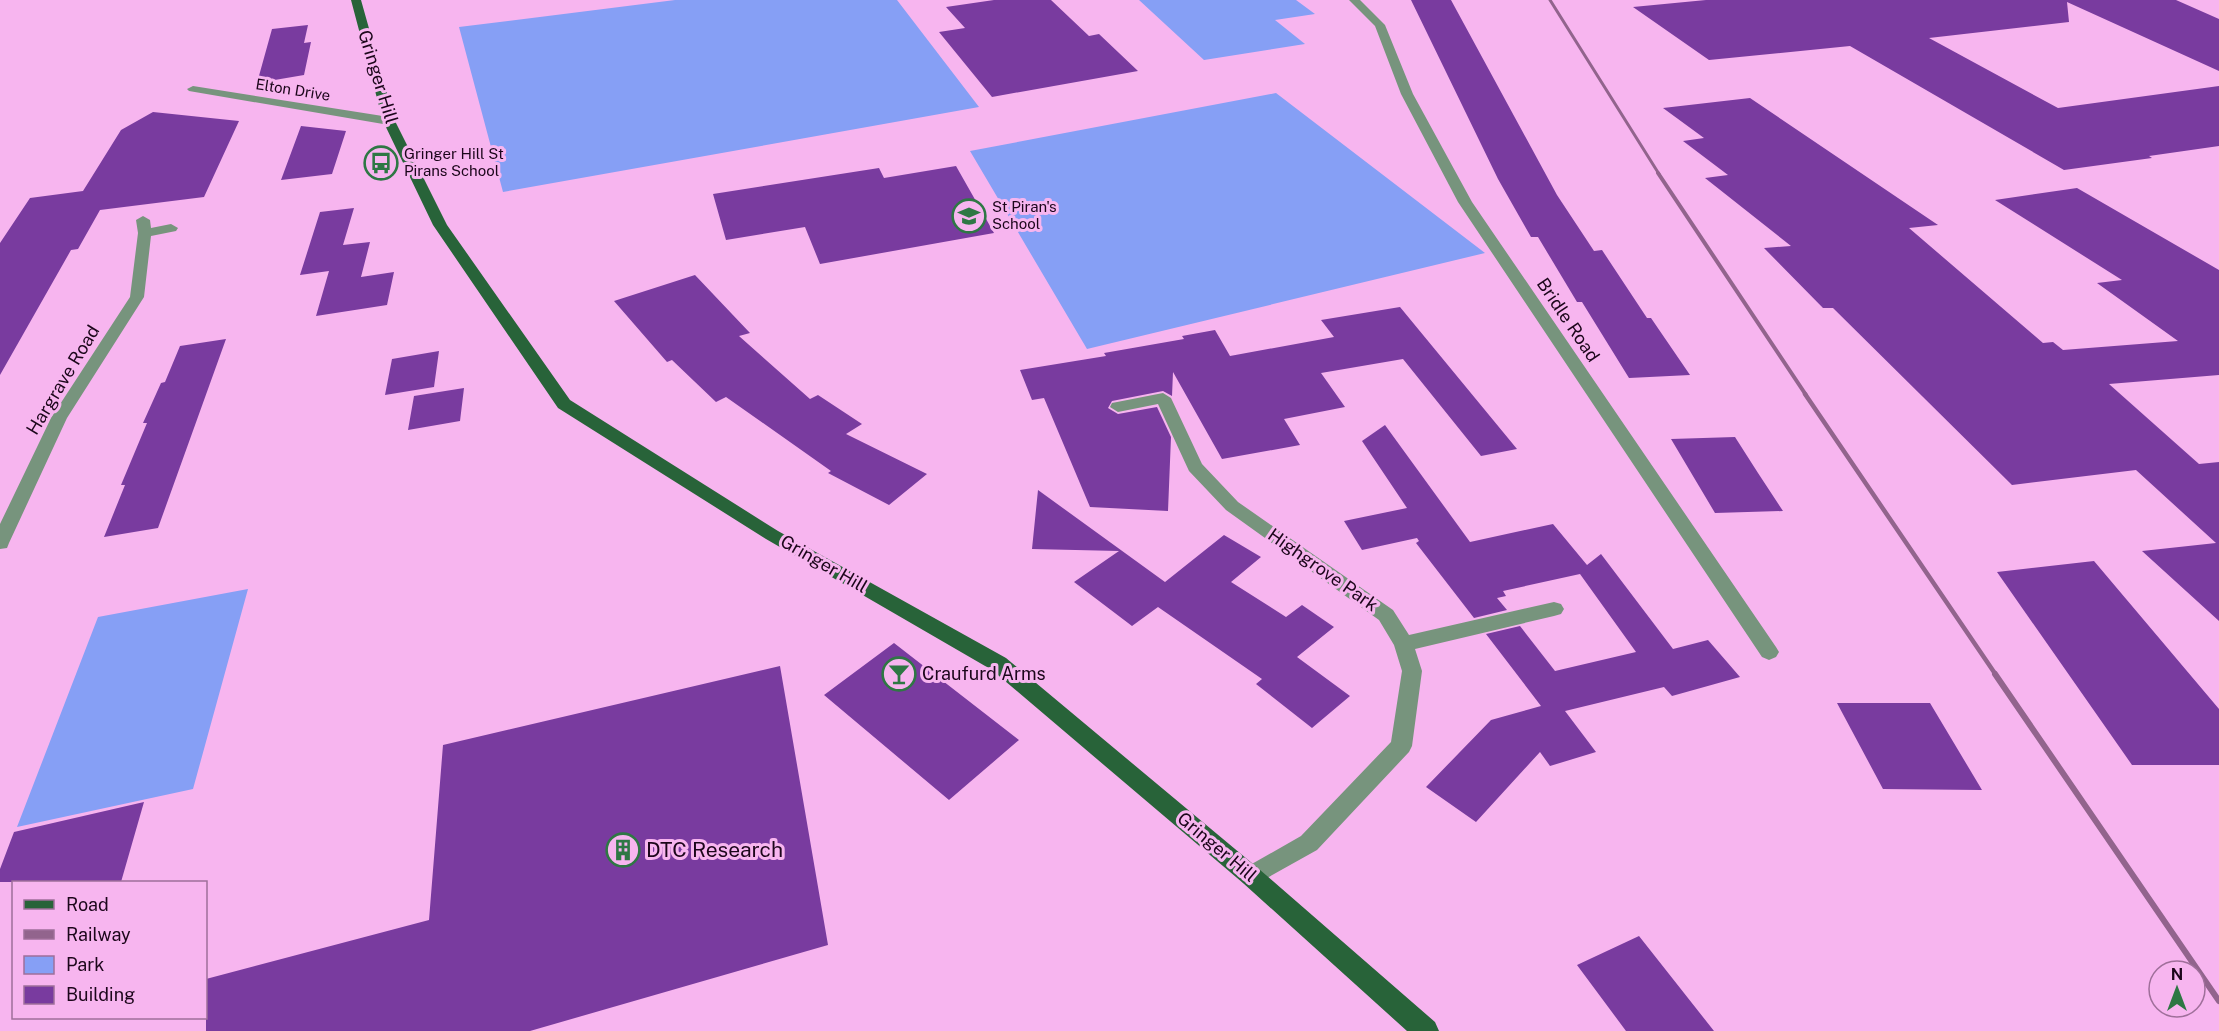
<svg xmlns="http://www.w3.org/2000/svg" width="2219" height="1031" font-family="'Public Sans',sans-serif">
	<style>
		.green { fill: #869ff5 }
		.building { fill: #793b9f }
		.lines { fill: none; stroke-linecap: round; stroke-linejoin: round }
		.street { fill: #77947d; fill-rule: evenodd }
		.primary { fill: #286339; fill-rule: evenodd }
		.rail-far3 { stroke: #92648d; stroke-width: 3 }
		.rail-far2 { stroke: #92648d; stroke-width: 4 }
		.rail-far1 { stroke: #92648d; stroke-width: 4.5 }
		.rail { stroke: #92648d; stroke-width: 6 }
		.labels { text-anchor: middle; stroke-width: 6; stroke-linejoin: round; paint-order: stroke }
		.far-street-label { font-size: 15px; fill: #1c061b; stroke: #f7b5ef }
		.far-poi-label { font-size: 15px; fill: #1c061b; stroke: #f7b5ef; text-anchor: start }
		.street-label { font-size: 18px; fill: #1c061b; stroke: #f7b5ef }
		.poi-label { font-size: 18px; fill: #1c061b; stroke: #f7b5ef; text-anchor: start }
		.near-poi-label { font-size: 21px; fill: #1c061b; stroke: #f7b5ef; text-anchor: start }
	</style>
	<rect width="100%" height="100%" fill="#f7b5ef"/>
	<path class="green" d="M675,0H897L979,107L503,192L459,27Z
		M1139,0H1296L1315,14L1275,20L1305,44L1204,60Z
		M1276,93L1485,253L1087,349L970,151Z
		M248,589L193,789L17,827L98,617Z"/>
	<path class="building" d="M994,0H1051L1089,36L1099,34L1138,71L992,97L939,32L965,28L946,7Z
		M1411,0H1451L1557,195L1594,251L1602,250L1647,318H1651L1690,375L1629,378L1582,302H1577L1538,237H1531L1498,179Z
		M1706,0H2176L2219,19V71L2067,2L2069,22L1929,38L2058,108L2219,86V146L2149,156L2152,158L2064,170L1850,46L1709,60L1633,7Z
		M308,25L304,43L311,42L304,75L257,83L272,29Z
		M1750,98L1938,225L1909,228L2043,343L2053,342L2063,350L2178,341L2097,283L2122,280L1995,200L2077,188L2219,270V375L2109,384L2199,464L2219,462V621L2142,551L2216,543L2136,470L2012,485L1833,308H1823L1764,248L1791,246L1705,178L1728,175L1683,141L1704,138L1663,108Z
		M153,112L239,121L204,197L100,210L78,249L71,250L0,375V243L30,198L83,191L121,130Z
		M301,126L346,131L332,174L281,180Z
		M956,166L994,233L820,264L805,227L726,240L713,194L879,168L884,178Z
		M354,208L343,245L370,242L361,277L394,272L387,305L316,316L329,271L300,275L320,212Z
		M695,275L750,333L739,336L810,399L818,395L862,424L846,434L927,474L889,505L828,473L831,471L726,397L716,402L672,360L667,362L614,301Z
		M1400,307L1517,449L1481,456L1403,359L1321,373L1345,407L1284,419L1300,445L1222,459L1173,372L1172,396L1163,391L1112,401L1108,408L1118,414L1157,407L1171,437L1168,511L1090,507L1044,398L1032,400L1020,370L1106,356L1104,353L1184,339L1182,336L1215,330L1230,356L1334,337L1321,320Z
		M226,339L158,528L104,537L125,485H121L147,423H143L161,383L165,382L180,346Z
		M439,351L434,387L385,395L392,359Z
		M464,388L460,421L408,430L414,396Z
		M1385,425L1470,542L1553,524L1587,565L1601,554L1673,649L1708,640L1740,677L1672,696L1664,687L1565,711L1596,752L1550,766L1540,752L1476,822L1426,787L1491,720L1541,706L1486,634L1520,626L1555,671L1636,652L1580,574L1503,591L1506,596L1497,598L1507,610L1474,618L1416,543L1419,541L1417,538L1362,550L1344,521L1407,508L1362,441Z
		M1735,437L1758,473L1783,511L1715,513L1671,439Z
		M1038,490L1165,582L1224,535L1261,557L1231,582L1286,617L1302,605L1334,627L1297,657L1350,696L1312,728L1256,684L1262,679L1158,607L1132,626L1074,582L1119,551L1032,549Z
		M2094,561L2219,709V765H2132L1997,572Z
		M894,643L1019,740L949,800L824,695Z
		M780,666L828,945L530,1031H206V979L429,920L443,745Z
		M1837,703H1930L1982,790L1883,789Z
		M144,802L121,882H0V869L14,832Z
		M1639,936L1714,1031H1626L1577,965Z"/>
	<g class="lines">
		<path class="street" d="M1349,0H1360L1385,25L1413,94L1472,202L1776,647L1779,652L1776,657L1769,660L1762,657L1458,202L1401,94L1375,26Z
			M193,86L389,117L395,121L389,125L189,91L187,89Z
			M143,216L150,220L151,228L171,224L178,228L176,231L151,236L144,297L67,418L9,543L7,548L0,549V524L51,418L130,297L138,233L136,220Z
			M1163,393L1171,398L1202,464L1238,502L1393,610L1409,635L1554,602L1561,604L1564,609L1561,614L1554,616L1415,649L1422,671L1412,746L1409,752L1317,850L1251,887L1243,883L1239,876L1243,869L1301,836L1391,742L1402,671L1394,645L1379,620L1226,510L1189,471L1158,404L1118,412L1110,407L1112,403Z"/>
		<path class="primary" d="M351,0H361L395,121L447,225L570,400L778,531L1006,658L1259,869L1435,1022L1439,1031H1407L1243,883L992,670L766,539L558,408L433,225L383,121Z"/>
		<path class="rail-far3" d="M1550,0L1659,174"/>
		<path class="rail-far2" d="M1658,173L1806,395"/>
		<path class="rail-far1" d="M1805,394L1996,675"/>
		<path class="rail" d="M1995,674L2219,1001"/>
	</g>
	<defs>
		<g id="bus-ring" transform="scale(1.725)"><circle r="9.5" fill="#f7b5ef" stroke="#2e7744" stroke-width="1.5"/><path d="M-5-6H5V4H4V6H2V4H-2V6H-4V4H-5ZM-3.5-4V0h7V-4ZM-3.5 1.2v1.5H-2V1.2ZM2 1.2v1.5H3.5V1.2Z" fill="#2e7744"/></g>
		<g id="school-ring" transform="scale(1.725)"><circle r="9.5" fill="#f7b5ef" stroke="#2e7744" stroke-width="1.5"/><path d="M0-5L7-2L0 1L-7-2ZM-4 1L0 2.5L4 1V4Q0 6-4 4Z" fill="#2e7744"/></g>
		<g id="bar-ring" transform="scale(1.725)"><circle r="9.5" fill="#f7b5ef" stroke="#2e7744" stroke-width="1.5"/><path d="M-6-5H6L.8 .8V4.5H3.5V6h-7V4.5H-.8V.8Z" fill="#2e7744"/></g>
		<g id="building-ring" transform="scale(1.725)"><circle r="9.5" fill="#f7b5ef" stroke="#2e7744" stroke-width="1.5"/><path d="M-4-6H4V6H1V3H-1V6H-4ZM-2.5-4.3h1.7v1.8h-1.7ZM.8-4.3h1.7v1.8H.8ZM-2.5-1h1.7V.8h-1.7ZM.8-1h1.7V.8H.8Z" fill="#2e7744"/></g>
	</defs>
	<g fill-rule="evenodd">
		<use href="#bus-ring" x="381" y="163"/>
		<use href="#school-ring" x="969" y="216"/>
		<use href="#bar-ring" x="899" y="674"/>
		<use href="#building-ring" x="623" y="850"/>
	</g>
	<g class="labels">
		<g class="far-street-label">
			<text transform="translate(293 90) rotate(9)" y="5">Elton Drive</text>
		</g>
		<g class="far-poi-label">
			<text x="404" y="159">Gringer Hill St<tspan x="404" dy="17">Pirans School</tspan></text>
			<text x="992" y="212">St Piran's<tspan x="992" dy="17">School</tspan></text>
		</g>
		<g class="street-label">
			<text transform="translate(378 77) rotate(73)" y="6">Gringer Hill</text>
			<text transform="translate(1568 320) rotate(56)" y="6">Bridle Road</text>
			<text transform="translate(63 380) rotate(-59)" y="6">Hargrave Road</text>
			<text transform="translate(824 564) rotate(30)" y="6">Gringer Hill</text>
			<text transform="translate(1323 570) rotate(35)" y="6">Highgrove Park</text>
			<text transform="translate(1217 847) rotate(40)" y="6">Gringer Hill</text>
		</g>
		<g class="poi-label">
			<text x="922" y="680">Craufurd Arms</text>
		</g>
		<g class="near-poi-label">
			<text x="646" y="857">DTC Research</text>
		</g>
	</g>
	<rect x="12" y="881" width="195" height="138" fill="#f7b5ef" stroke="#9f6f9a" stroke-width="1.5"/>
	<rect x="24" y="900" width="30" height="9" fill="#286339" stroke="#9f6f9a" stroke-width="1.5"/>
	<text x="66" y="911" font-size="18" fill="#1c061b">Road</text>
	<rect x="24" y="930" width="30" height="9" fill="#92648d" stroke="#9f6f9a" stroke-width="1.5"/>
	<text x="66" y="941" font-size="18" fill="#1c061b">Railway</text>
	<rect x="24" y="956" width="30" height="18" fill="#869ff5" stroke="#9f6f9a" stroke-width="1.5"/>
	<text x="66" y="971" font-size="18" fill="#1c061b">Park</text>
	<rect x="24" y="986" width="30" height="18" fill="#793b9f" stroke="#9f6f9a" stroke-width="1.5"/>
	<text x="66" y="1001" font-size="18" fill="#1c061b">Building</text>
	<g transform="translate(2177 989)"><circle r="28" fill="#f7b5ef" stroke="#9f6f9a" stroke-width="1.5"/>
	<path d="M0-4.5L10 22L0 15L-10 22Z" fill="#2e7744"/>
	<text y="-9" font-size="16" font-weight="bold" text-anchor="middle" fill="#1c061b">N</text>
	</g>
</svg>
